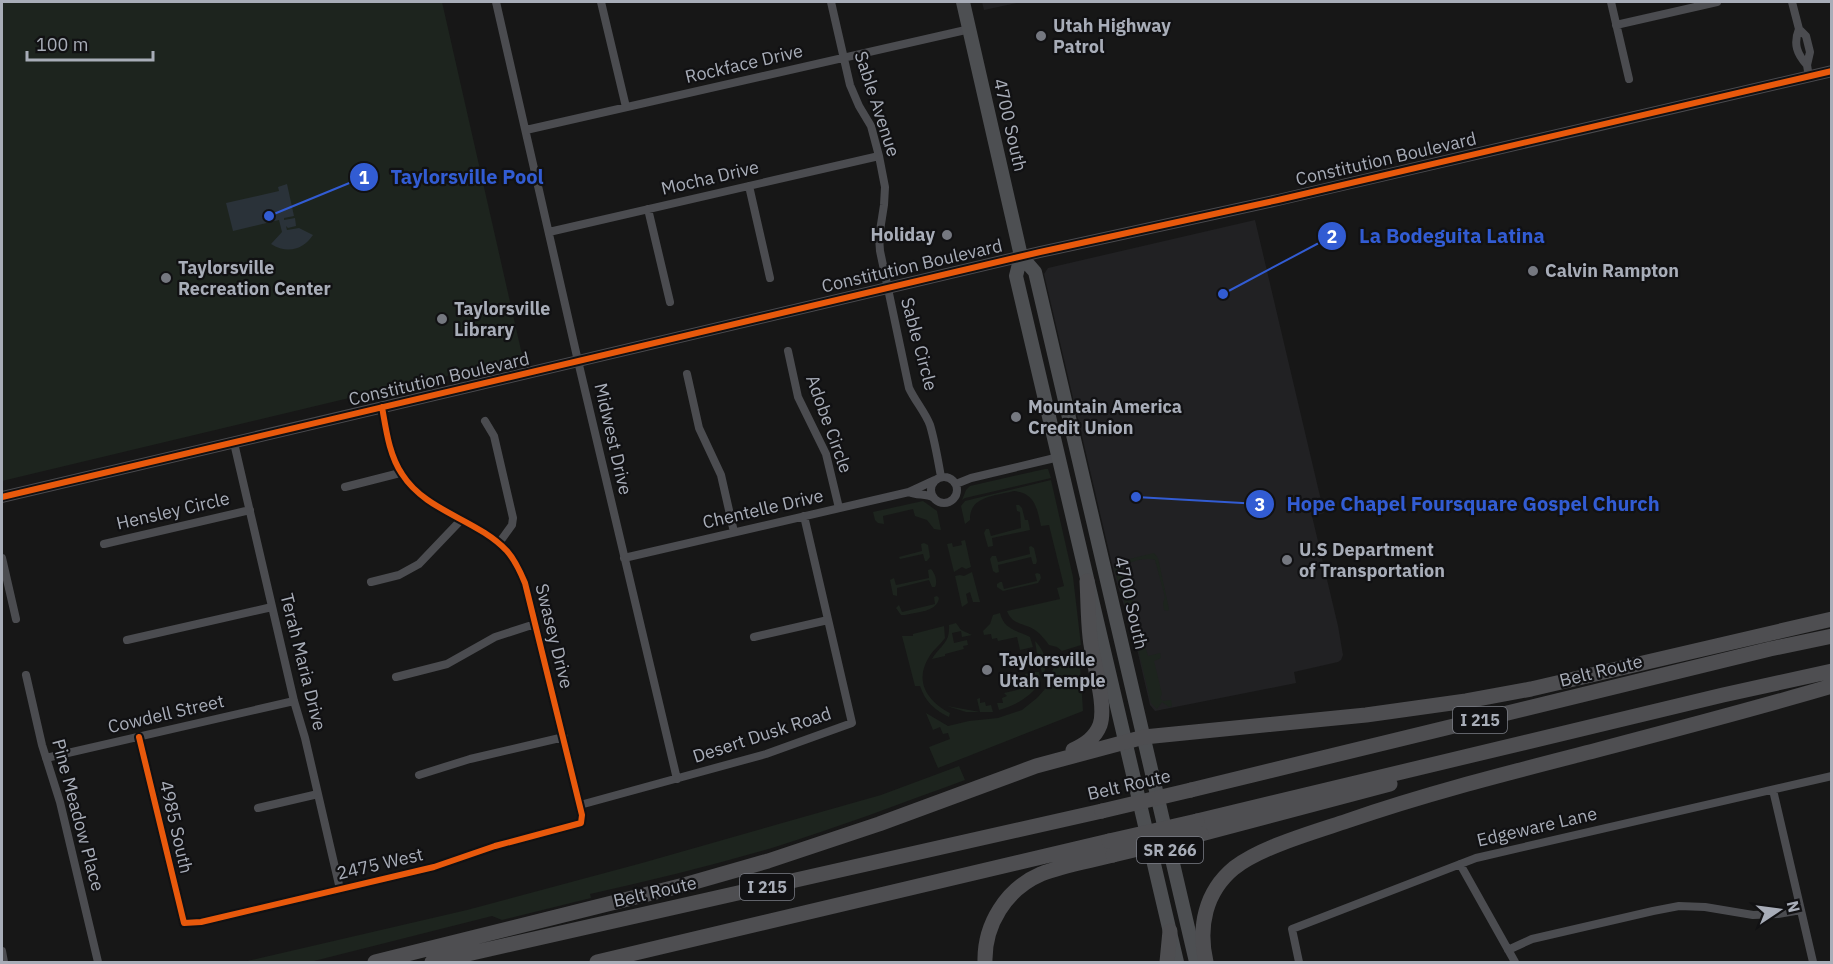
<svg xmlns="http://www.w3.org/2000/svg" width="1833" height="964" font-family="'IBM Plex Sans',sans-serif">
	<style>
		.built { fill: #212123 }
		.green { fill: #1d241e }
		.water { fill: #2a3239 }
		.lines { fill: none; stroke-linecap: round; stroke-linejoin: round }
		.street { stroke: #4b4c50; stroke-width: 8 }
		.secondary { stroke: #4a4a4e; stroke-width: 12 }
		.primary { stroke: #4d4f52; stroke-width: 14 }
		.highway { stroke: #4e4e51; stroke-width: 15 }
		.highway-bridge { stroke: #4e4e51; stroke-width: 15 }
		.cycleway-casing { stroke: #111113; stroke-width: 10 }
		.cycleway { stroke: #e8590c; stroke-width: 6 }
		.poi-dot { fill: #757880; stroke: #111113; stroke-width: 2 }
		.labels { text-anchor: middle; stroke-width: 4.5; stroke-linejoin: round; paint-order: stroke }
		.shield { fill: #111113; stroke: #7b7e86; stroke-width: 1.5 }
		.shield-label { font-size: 16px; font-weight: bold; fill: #a8adb8 }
		.poi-label { font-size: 18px; font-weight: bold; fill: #a8adb8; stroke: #111113; text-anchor: start }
		.street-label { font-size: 18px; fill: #a8adb8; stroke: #111113 }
		.leader { fill: none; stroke: #325cd3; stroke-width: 2 }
		.callout-dot { fill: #325cd3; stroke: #111113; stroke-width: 2 }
		.mark-label { font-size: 18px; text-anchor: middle; font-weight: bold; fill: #fff }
		.callout-label { font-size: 20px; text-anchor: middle; font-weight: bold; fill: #325cd3; stroke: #111113; stroke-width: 4.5; stroke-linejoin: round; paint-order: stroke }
	</style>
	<rect width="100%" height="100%" fill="#171717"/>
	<path class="built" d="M982,2H1022L984,10Z
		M1255,220L1324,513L1312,516L1338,626L1343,655L1341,660L1338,662L1294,672L1296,683L1155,711L1150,705L1135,640L1115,577L1044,274L1048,268Z"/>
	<path class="green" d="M2,2H442L523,359L370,393L2,481Z
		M1045,469H1048L1051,478L965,498L962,500L966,490L970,486Z
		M1051,480L1073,577L1081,645L1062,651L1057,647L1049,645C1045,640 1041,634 1035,630C1024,623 1012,625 1007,611L1060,599L1057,588L1064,586L1049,525L1041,526C1037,508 1035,493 1014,491C995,496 969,496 970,520L965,524L961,506L965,501L969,500Z
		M923,501L937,511L941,530L934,529L927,520L915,516L913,509L883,516L884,524L878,523L875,520L873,512Z
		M1016,505H1019L1022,508L1025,520H1028L1030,530L992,538L993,546L988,547L984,533L986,529H989L991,536L1021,528L1020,512L1017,511Z
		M965,540L971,567L966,569L962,567L954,572L947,544L952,543L953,547L962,545L961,541Z
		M924,543L928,545L930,557L927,561H925L923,554L900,559L899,557L922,551L921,544Z
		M1031,546L1034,548L1037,561L1036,564H1033L1031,557L998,565L999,572L996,573L993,571L990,559L992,556H996L998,562L1030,554L1029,547Z
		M1154,553L1158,558L1169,609L1168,611L1164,610L1163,603L1165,597L1155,560C1146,557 1127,561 1122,569C1133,597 1139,627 1148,656L1160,653L1161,658L1154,661L1162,694L1160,698L1163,701L1171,700L1172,706L1169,707L1162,702L1157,709L1151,703L1137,645L1114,568L1117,562Z
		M931,569C935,573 938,582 935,587H932L929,580L897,588V596L893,595L890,580L894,578L896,585L929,578L928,570Z
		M972,572L980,602H973L970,592L966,594L968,603L962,607L955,576L960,575L964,576Z
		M1037,573L1040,574L1041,578L1038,583L1003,591L997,587V584L1000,582H1002L1004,589L1037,581L1035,574Z
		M937,596L939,598C937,612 917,612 905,615H901L896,608L899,605L902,612L935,604L934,597Z
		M1000,613C1004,630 1017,630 1030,637L1033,647L1020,650L1017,637L998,641L997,638L992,639L991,634L984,635L983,631L990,624L993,615Z
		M956,623L961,630L972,635L962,637L961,631L952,633L954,643L967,640L968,645L963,646L964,649L945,654V656L932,659C941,644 950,644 949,625Z
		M944,626L945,638C940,645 933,650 929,657C914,681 927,701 950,713L949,717C934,710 925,701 920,686H915L902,636H913V634Z
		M1035,641C1045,651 1048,663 1043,677L1040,665L1042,659L1037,653Z
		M1079,651L1083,711L938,768L929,747L950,739L948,733L943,734L940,727L933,730L926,713L948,726L969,721L998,718L1022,710L1037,698L1045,689L1054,667L1061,661L1063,656Z
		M1033,672H1039L1041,681C1031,697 1016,705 999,710L997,703H1003L1002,698L1007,696L1004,693L1029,687L1025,674Z
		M980,698V703L985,702L986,706L991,705L993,712H966L947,706L980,712L977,699Z
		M959,766L965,780C902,803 839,827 775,847C714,865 652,880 590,894L591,898L502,920L492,916L310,962H243L467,910L642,863L881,795Z"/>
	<path class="water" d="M287,184L294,216L284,218V220L295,218L296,226L288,228L286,226L287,230L299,228L313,235C303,250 287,254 271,244L282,232L279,220L233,231L226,203L279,191L278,187Z"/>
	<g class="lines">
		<path class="street" d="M496,2L578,361L677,779
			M601,2L626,107
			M831,2L850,85L859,106L871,126L879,156L885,187L884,205L879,237L880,251L909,388C915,401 925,412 930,425C935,442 938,460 941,477
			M1611,2L1629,79
			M1792,2L1799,29L1806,36L1810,52L1807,65L1809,77
			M1616,25L1717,2
			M1799,29C1793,44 1797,54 1807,65
			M526,130L970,29
			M749,186L770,278
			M648,209L670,302
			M549,232L879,156
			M788,351L798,397L826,454L839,508
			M687,374L699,428L721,475L734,532
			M485,421L494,436L513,518L512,525L499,543
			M234,443L294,701L305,738L340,889
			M931 490a13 13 0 1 1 26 0a13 13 0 1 1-26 0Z
			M956,484L971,478L1059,457
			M345,487L400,473
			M909,492C918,496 926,493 934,498
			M104,544L250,510
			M2,558L16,619
			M624,558L909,492L935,480
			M371,582L399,575L419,564L461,520
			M754,637L828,620
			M127,640L272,607
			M26,675L42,745L60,802L98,962
			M396,677L447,664L495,637L535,624
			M139,737L184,923L201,922L434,867L495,846L581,823L582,815L525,583C520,571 515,560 507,551C477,519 426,512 402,474C389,455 386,429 382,407
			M46,758L294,701
			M419,775L470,759L564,737
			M1773,790L1813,962
			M580,805L766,754L852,723L804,516
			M258,808L318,794
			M1460,864L1515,962
			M1508,950L1532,939L1653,911L1679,906L1705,907L1753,915L1778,914L1801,910
			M2,951L4,962
			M1299,962L1292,929L1476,858L1832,776"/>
		<path class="secondary" d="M2,497L1040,252L1278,200L1832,71"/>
		<path class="primary" d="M963,2L1021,256L1035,272L1196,962
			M1021,256L1016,276L1177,962"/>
		<path class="highway" d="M1073,750C1085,744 1095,738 1100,725C1107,705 1092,660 1090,637C1088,619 1088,600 1087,581
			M1191,790L1770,649L1832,636
			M1197,821L1723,695L1832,671
			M1201,834L1390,784
			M375,962L684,885L768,861L879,824L1036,766L1144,737L1366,715L1466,701L1531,689L1832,619
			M432,962L1102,811
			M597,962L1109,841
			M985,962C984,925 1006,889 1041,874C1064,865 1090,861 1113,855
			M1167,962L1170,931
			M1206,962C1198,927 1205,892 1234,868C1261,847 1314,832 1347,821C1422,795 1500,775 1578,755C1662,733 1747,711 1832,686"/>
		<path class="highway-bridge" d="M1102,811L1191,790
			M1109,841L1197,821
			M1113,855L1201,834"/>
		<g class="cycleway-casing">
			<path id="cycleway" d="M2,497L1040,252L1278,200L1832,71
				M139,737L184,923L201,922L434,867L495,846L581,823L582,815L525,583C520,571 515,560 507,551C477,519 426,512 402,474C389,455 386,429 382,407"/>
		</g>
		<use href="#cycleway" class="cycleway"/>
	</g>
	<g class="poi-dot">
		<circle cx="1041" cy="36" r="6"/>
		<circle cx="947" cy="235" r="6"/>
		<circle cx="1533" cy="271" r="6"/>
		<circle cx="166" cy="278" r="6"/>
		<circle cx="442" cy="319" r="6"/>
		<circle cx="1016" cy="417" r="6"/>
		<circle cx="1287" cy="560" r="6"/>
		<circle cx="987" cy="670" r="6"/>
	</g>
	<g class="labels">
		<g class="shield">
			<rect x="1453" y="707" width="54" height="26" rx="4.5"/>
			<rect x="1137" y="837" width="66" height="26" rx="4.5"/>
			<rect x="740" y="874" width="54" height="26" rx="4.5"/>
		</g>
		<g class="shield-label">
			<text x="1480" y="726">I 215</text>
			<text x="1170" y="856">SR 266</text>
			<text x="767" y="893">I 215</text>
		</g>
		<g class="poi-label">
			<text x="1053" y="32">Utah Highway<tspan x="1053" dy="21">Patrol</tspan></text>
			<text x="935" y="241" text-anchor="end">Holiday</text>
			<text x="178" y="274">Taylorsville<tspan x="178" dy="21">Recreation Center</tspan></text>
			<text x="1545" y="277">Calvin Rampton</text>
			<text x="454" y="315">Taylorsville<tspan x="454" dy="21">Library</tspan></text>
			<text x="1028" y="413">Mountain America<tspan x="1028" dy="21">Credit Union</tspan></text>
			<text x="1299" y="556">U.S Department<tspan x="1299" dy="21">of Transportation</tspan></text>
			<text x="999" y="666">Taylorsville<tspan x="999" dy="21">Utah Temple</tspan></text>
		</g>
		<g class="street-label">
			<text transform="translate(744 64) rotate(-13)" y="6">Rockface Drive</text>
			<text transform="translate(877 104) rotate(72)" y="6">Sable Avenue</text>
			<text transform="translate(1010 125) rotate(77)" y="6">4700 South</text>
			<text transform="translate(1386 159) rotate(-13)" y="6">Constitution Boulevard</text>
			<text transform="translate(710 178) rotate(-13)" y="6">Mocha Drive</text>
			<text transform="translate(912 266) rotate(-13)" y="6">Constitution Boulevard</text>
			<text transform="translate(919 344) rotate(75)" y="6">Sable Circle</text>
			<text transform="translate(439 379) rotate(-13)" y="6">Constitution Boulevard</text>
			<text transform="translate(829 424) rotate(70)" y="6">Adobe Circle</text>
			<text transform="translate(613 439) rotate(77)" y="6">Midwest Drive</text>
			<text transform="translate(763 509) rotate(-13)" y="6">Chentelle Drive</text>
			<text transform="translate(173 511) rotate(-13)" y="6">Hensley Circle</text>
			<text transform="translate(1131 603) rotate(77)" y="6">4700 South</text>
			<text transform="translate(554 636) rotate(76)" y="6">Swasey Drive</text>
			<text transform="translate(303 662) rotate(76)" y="6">Terah Maria Drive</text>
			<text transform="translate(1601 671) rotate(-14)" y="6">Belt Route</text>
			<text transform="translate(166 714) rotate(-13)" y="6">Cowdell Street</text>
			<text transform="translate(762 735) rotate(-18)" y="6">Desert Dusk Road</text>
			<text transform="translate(1129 785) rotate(-13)" y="6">Belt Route</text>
			<text transform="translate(78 815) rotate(75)" y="6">Pine Meadow Place</text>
			<text transform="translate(176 827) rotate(77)" y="6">4985 South</text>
			<text transform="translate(1537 827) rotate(-13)" y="6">Edgeware Lane</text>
			<text transform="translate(380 864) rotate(-13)" y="6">2475 West</text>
			<text transform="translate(655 892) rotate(-13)" y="6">Belt Route</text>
		</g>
	</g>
	<path class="leader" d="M269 216L364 177M1223 294L1332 236M1136 497L1260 504"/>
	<g class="callout-dot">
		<circle cx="269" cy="216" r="6"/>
		<circle cx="1223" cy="294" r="6"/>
		<circle cx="1136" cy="497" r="6"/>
		<circle cx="364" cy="177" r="15"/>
		<circle cx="1332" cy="236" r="15"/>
		<circle cx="1260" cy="504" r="15"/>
	</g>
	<g class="mark-label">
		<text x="364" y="184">1</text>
		<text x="1332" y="243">2</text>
		<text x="1260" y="511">3</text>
	</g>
	<g class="callout-label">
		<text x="467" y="184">Taylorsville Pool</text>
		<text x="1452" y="243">La Bodeguita Latina</text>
		<text x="1473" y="511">Hope Chapel Foursquare Gospel Church</text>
	</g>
	<rect width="1833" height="964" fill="none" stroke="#a8adb8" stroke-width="6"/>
	<g transform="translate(1779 910) rotate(77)" stroke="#111113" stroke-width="4.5" paint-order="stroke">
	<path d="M0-4.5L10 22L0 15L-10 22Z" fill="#a8adb8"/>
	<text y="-9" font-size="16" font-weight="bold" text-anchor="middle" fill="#a8adb8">N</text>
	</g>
	<path d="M27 51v9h126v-9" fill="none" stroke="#a8adb8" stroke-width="3"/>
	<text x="36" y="51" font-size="18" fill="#a8adb8" stroke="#111113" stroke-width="4.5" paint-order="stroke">100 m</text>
</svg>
